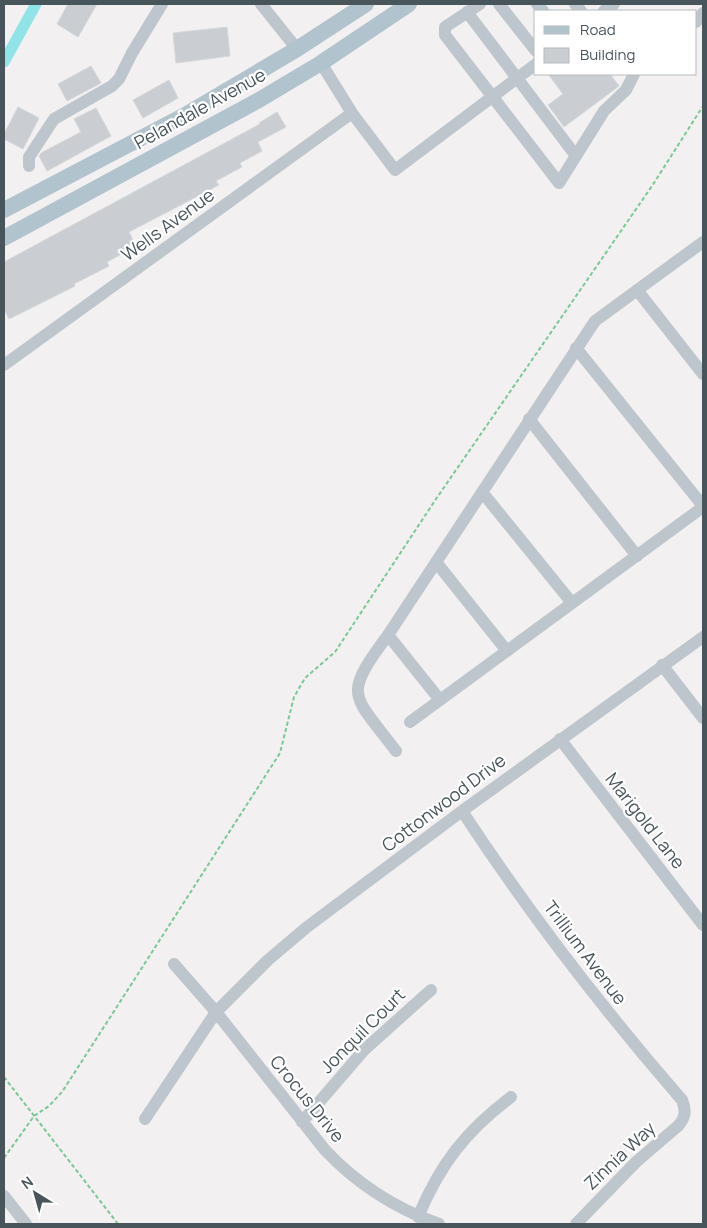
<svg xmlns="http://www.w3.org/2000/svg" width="707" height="1228" font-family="Manrope,sans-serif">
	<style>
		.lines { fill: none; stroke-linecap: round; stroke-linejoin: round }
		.canal { stroke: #90e4e8; stroke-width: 11 }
		.building { fill: #caced2; stroke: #d4d7db }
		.path { stroke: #7ac995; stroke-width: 2; stroke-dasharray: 4 2.5; stroke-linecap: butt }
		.minor { stroke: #bcc6cc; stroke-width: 12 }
		.major { stroke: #b1c4cd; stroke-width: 16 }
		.labels { text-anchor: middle; stroke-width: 4.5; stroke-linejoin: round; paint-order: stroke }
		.street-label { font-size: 18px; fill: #48565c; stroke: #fff }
	</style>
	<rect width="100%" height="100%" fill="#f2f0f0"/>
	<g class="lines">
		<path class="canal" d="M4,62L36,4"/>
	</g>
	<path class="building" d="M68,4H97L78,37L57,24Z
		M227,27L230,56L176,63L173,33Z
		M91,66L101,83L67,101L58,84Z
		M548,74H610L619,86L564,127L548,105L563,94Z
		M169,80L178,98L143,118L133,100Z
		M18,107L39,118L23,149L4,139V134Z
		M96,108L111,136L47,171L39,156L41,153L81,132L74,119Z
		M277,112L286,127L258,142L262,151L240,163L242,167L216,181L219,185L129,232L136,246L107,262L109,266L74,284L75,286L9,319L4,309V262L260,124L259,123Z"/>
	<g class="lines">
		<path class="path" d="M4,1077L118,1224
			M4,1158L34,1116L49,1106L62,1092L82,1061L280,753L294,697L305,678L335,652L436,499L652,186L703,106"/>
		<path class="minor" d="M261,4L297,49
			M480,4L445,27V35L559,183L604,111L626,90L634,74
			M499,4L536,51
			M537,4L543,11
			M575,4L581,11
			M604,11L614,4
			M467,12L576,156
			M696,22L703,13
			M321,63L352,113L395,170L536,64
			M29,166V157L54,119L112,86L119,79L132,53L162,4
			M637,290L703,374
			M576,348L703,506
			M4,365L352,113
			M529,419L637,556
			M482,492L572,603
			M436,562L507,651
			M388,635L440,700
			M662,665L703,718
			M410,722L703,507
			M560,739L703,925
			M396,751C352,693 342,697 388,635L595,321L703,242
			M462,811C529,913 602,1008 682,1100C686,1110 686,1117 678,1126L636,1162L576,1224
			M174,964L216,1012L325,1150C358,1185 394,1208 439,1224
			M145,1119L216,1012L268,960L307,927L462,811L703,637
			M302,1122L364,1050L431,990
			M4,1196L26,1224
			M418,1217C440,1164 466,1131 511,1097"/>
		<path class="major" d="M4,210L187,114L297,49L366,4
			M4,238L259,100L321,63L409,4"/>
	</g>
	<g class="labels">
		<g class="street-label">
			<text transform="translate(200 109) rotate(-29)" y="6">Pelandale Avenue</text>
			<text transform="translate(168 225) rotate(-36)" y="6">Wells Avenue</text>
			<text transform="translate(444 803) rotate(-37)" y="6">Cottonwood Drive</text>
			<text transform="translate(645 821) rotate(52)" y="6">Marigold Lane</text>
			<text transform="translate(585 953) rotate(53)" y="6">Trillium Avenue</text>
			<text transform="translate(363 1031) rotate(-45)" y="6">Jonquil Court</text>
			<text transform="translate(307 1099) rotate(51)" y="6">Crocus Drive</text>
			<text transform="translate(620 1156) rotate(-43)" y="6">Zinnia Way</text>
		</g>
	</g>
	<rect width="707" height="1228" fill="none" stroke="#48565c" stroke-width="10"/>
	<rect x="534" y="10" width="162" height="65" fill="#ffffff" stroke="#b6bbbe"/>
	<rect x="544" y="26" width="25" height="8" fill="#b1c4cd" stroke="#b6bbbe"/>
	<text x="580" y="35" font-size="15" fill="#48565c">Road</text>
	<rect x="544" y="48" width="25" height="15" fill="#caced2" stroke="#b6bbbe"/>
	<text x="580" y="60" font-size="15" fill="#48565c">Building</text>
	<g transform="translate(35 1193) rotate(323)" stroke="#ffffff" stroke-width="4" paint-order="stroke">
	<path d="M0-4L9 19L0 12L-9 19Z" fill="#48565c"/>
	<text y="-8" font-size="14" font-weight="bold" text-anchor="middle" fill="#48565c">N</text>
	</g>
</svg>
